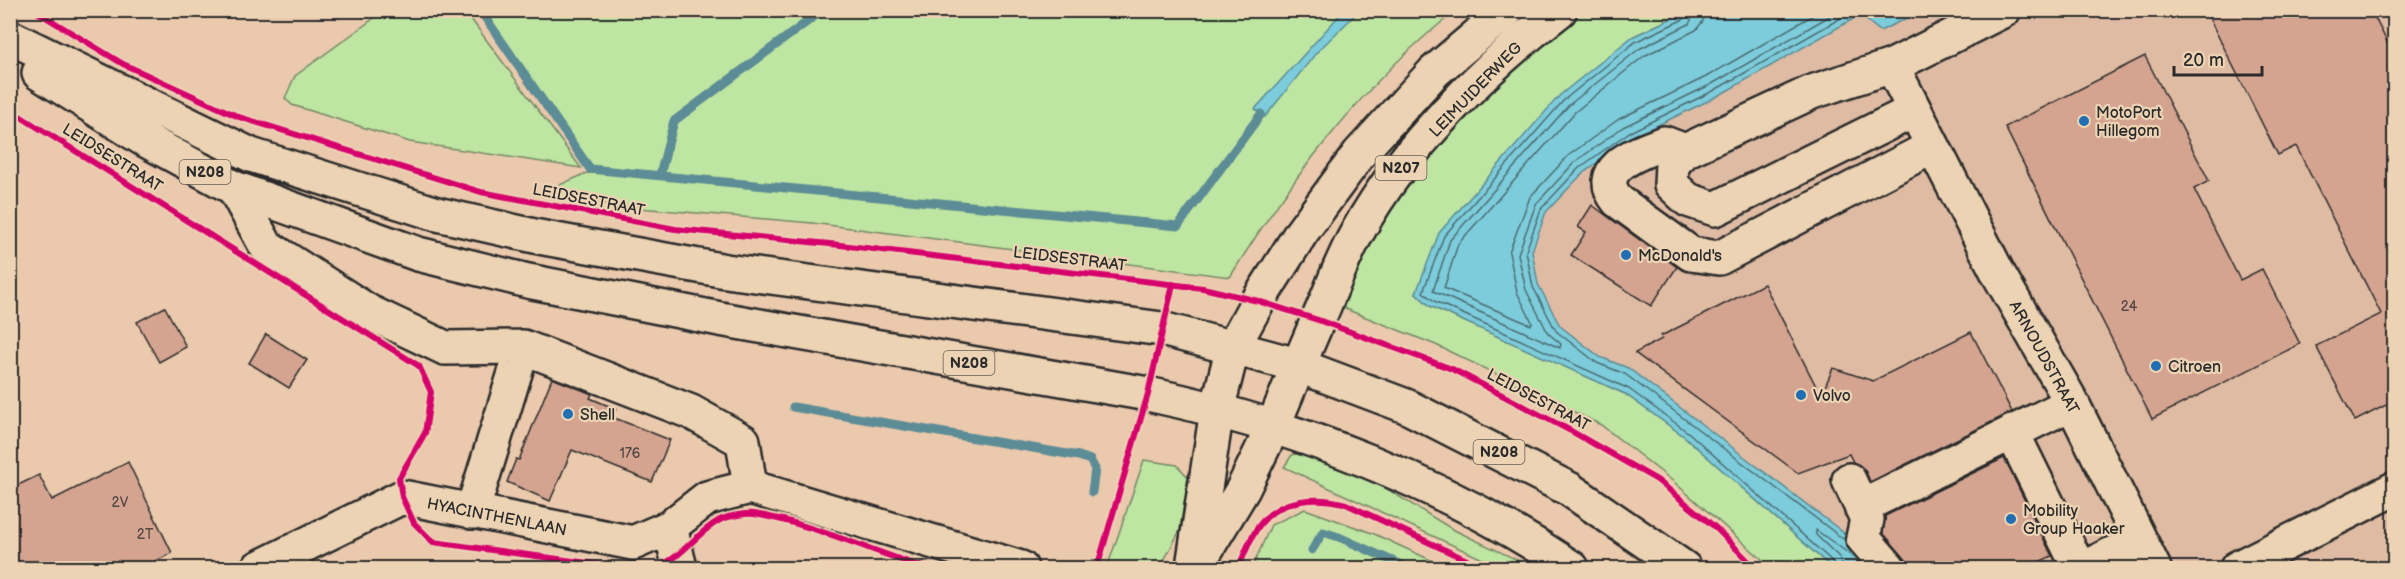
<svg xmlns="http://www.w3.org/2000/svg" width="2405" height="579" font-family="'Balsamiq Sans',sans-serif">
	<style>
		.built { fill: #dfbba3 }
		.green { fill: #bee5a1; stroke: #748866; stroke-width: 1.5 }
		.water { fill: #7dccdb; stroke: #5c8c95; stroke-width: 1.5 }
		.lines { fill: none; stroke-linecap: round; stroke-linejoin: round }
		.shore { stroke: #4c6b71; stroke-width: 1.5 }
		.stream { stroke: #5c8c95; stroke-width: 9 }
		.building { fill: #d4a491; stroke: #2b2b2b; stroke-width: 1.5 }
		.minor-casing { stroke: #2b2b2b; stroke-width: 38 }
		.major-casing { stroke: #2b2b2b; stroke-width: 38 }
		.minor { stroke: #ecd3b4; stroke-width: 33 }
		.major { stroke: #ecd3b4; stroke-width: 33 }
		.cycleway-casing { stroke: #ecd3b4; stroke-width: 10 }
		.cycleway { stroke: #d6006c; stroke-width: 6 }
		.poi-dot { fill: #1f6fb2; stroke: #ecd3b4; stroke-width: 2 }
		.labels { text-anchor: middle; stroke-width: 4.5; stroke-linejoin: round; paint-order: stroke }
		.number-label { font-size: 14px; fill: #554944 }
		.shield { fill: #ecd3b4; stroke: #655d54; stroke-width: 1.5 }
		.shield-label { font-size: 15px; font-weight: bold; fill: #2b2b2b }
		.street-label { font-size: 16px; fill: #2b2b2b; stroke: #ecd3b4 }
		.poi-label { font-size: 16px; fill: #2b2b2b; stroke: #ecd3b4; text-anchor: start }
	</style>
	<rect width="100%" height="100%" fill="#eac9ad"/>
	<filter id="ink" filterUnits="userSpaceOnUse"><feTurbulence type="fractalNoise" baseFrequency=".0167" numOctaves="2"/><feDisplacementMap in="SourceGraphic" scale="12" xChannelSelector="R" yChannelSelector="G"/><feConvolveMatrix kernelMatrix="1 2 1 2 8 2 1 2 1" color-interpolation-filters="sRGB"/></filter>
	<g filter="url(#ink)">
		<path class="built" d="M1650,11H2394V568H1783L1647,443L1385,295L1487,138Z"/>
		<path class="green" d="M384,11H465L581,168L410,142L292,105L285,98L295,76Z
			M483,11H1456C1368,77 1288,183 1230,277L812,223L639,208L539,194L587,173L651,175L592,166Z
			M1579,11H1687L1632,37L1416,293L1430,306L1625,394L1685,437L1832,568H1772L1674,482L1601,425L1436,345L1343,308L1357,267L1409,180L1462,116L1538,39Z
			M1310,450L1348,465L1452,529L1534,568H1502L1284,467L1292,455Z
			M1144,460L1177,465L1188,477L1180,530L1160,568H1107Z
			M1305,509L1372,533L1448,568H1252L1271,525Z"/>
		<path class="water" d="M1344,10L1359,11L1317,52L1265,117L1255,109Z
			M1687,11H1921L1880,31L1860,15L1716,97L1631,138L1583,173L1546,212L1532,251L1538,284L1560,326L1600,357L1628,368L1865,549L1880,568H1832L1685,437L1625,394L1430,306L1416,293L1439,233L1560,95L1632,37Z"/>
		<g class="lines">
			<path class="shore" d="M1688,10L1684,19L1635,42L1564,100L1444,236L1423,292L1434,301L1629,389L1689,433L1833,562L1835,568
				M1696,10L1689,24L1639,49L1569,105L1450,240L1433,291L1560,348L1561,344L1548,333L1526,290L1518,254L1536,204L1575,162L1623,127L1710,85L1840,10
				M1705,10L1703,21L1696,30L1644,56L1575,112L1458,244L1444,288L1531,325L1532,322L1517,292L1509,252L1530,197L1569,155L1619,119L1706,77L1822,10
				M1846,541L1625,374L1597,363L1556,331L1533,287L1526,251L1541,209L1579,168L1628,133L1713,91L1855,10
				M1843,568L1840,558L1816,535V530L1855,558L1863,568"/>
			<path class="stream" d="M480,10L590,169L1178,226L1261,114
				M660,175L674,121L823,10
				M793,407L1079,456L1090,460L1095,469L1092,492
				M1312,550L1323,532L1339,537L1408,568"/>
		</g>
		<path class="building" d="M2205,10H2371L2394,56V401L2355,421L2316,346L2381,314L2296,146L2278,155Z
			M2145,56L2209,181L2194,189L2240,280L2262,269L2300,344L2152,419L2005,127Z
			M1592,205L1677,267L1651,306L1571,255L1586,232L1578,227Z
			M1764,284L1821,396L1833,368L1873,381L1971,332L2012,412L1870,482L1866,472L1853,462L1849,454L1798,473L1635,353L1662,339L1661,336Z
			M165,307L186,347L159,362L137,322Z
			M266,334L307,360L289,388L249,363Z
			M552,378L592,394L590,398L616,409L612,417L670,440L652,482L572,450L550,501L507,482L516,459L519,460Z
			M2004,458L2052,556L2026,568H1913L1883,533L1885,516Z
			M128,462L172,553L142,568H10V489L39,475L52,500Z"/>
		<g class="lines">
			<g class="minor-casing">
				<path id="minor" d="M1892,66L1998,273L2072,403L2154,568
					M1913,111L1715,209L1688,200L1671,184L1672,164L1685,151L1812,92L1892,66L2004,10
					M1685,151L1664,143C1638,153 1591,168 1618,201L1691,254L1719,258L1932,147
					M234,188L266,246L369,312L445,348L523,347L691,412L743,441L750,487
					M2012,432L2079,568
					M1849,480L1867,519L1863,538L1889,568
					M1861,507L2072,403
					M472,512L523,347
					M670,527L680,568
					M1194,560L1217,410
					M258,568L402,497L633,543L670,527L707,498L750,487L1021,568
					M1195,568L1243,489L1273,427
					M2084,568L2140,540
					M2237,568L2394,489"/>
			</g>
			<g class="major-casing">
				<path id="major" d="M10,37L251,155L437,214L539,237L726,271L1162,329L1297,365L1406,406L1569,489L1684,568
					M39,73L142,138L234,188L418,254L528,281L720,319L1148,394C1296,425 1446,484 1572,568
					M1217,410L1233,347L1258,301L1301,233L1359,154L1434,72L1507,10
					M1273,427C1287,392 1302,357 1317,322C1331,292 1341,260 1358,231C1403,149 1486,66 1560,10"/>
			</g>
			<use href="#minor" class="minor"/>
			<use href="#major" class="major"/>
			<g class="cycleway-casing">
				<path id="cycleway" d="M34,10L123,64L239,117L481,192L675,229L840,245L1203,288L1258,301L1318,320L1452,369L1571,431L1657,480L1716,528L1755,568
					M10,110L419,366L431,392L425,433L399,478L402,497L414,523L433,542L625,568
					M651,568C680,563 696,531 722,519C730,516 746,513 754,514C809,523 872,551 925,568
					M1097,568L1148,394L1173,284
					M1238,568C1245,554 1251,534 1262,522C1282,498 1318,496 1346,504L1484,568"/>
			</g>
			<use href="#cycleway" class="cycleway"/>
		</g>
	</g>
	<g class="poi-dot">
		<circle cx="2084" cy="121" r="6"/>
		<circle cx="1626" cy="255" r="6"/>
		<circle cx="2156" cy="366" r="6"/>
		<circle cx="1801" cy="395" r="6"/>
		<circle cx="568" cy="414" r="6"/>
		<circle cx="2011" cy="519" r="6"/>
	</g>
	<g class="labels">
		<g class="number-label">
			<text x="2129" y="311">24</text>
			<text x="630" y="458">176</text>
			<text x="120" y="507">2V</text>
			<text x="145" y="539">2T</text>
		</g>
		<g class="shield">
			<rect x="1375.5" y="156" width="51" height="24" rx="4.5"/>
			<rect x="179.5" y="160" width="51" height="24" rx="4.5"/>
			<rect x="943.5" y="351" width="51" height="24" rx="4.5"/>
			<rect x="1473.5" y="440" width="51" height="24" rx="4.5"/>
		</g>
		<g class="shield-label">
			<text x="1401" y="173">N207</text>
			<text x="205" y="177">N208</text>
			<text x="969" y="368">N208</text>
			<text x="1499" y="457">N208</text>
		</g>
		<g class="street-label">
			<text transform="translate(1475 89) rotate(-46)" y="6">LEIMUIDERWEG</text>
			<text transform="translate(113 157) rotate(32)" y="6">LEIDSESTRAAT</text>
			<text transform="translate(589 199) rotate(11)" y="6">LEIDSESTRAAT</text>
			<text transform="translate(1070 258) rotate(7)" y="6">LEIDSESTRAAT</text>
			<text transform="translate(2045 357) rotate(61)" y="6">ARNOUDSTRAAT</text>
			<text transform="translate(1539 399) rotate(28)" y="6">LEIDSESTRAAT</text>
			<text transform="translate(497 516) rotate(11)" y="6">HYACINTHENLAAN</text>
		</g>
		<g class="poi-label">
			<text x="2096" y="118">MotoPort<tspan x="2096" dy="18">Hillegom</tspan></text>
			<text x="1638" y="261">McDonald's</text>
			<text x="2168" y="372">Citroen</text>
			<text x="1813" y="401">Volvo</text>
			<text x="580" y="420">Shell</text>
			<text x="2023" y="516">Mobility<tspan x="2023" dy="18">Group Haaker</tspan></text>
		</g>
	</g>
	<rect width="2405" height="579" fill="none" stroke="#ecd3b4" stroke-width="36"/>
	<rect x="18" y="18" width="2369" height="543" fill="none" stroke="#2b2b2b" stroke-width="2" filter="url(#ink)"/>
	<path d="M2174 66v9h88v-9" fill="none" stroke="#2b2b2b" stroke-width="3"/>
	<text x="2183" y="66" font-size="18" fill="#2b2b2b" stroke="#ecd3b4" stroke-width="4.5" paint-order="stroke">20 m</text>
</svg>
